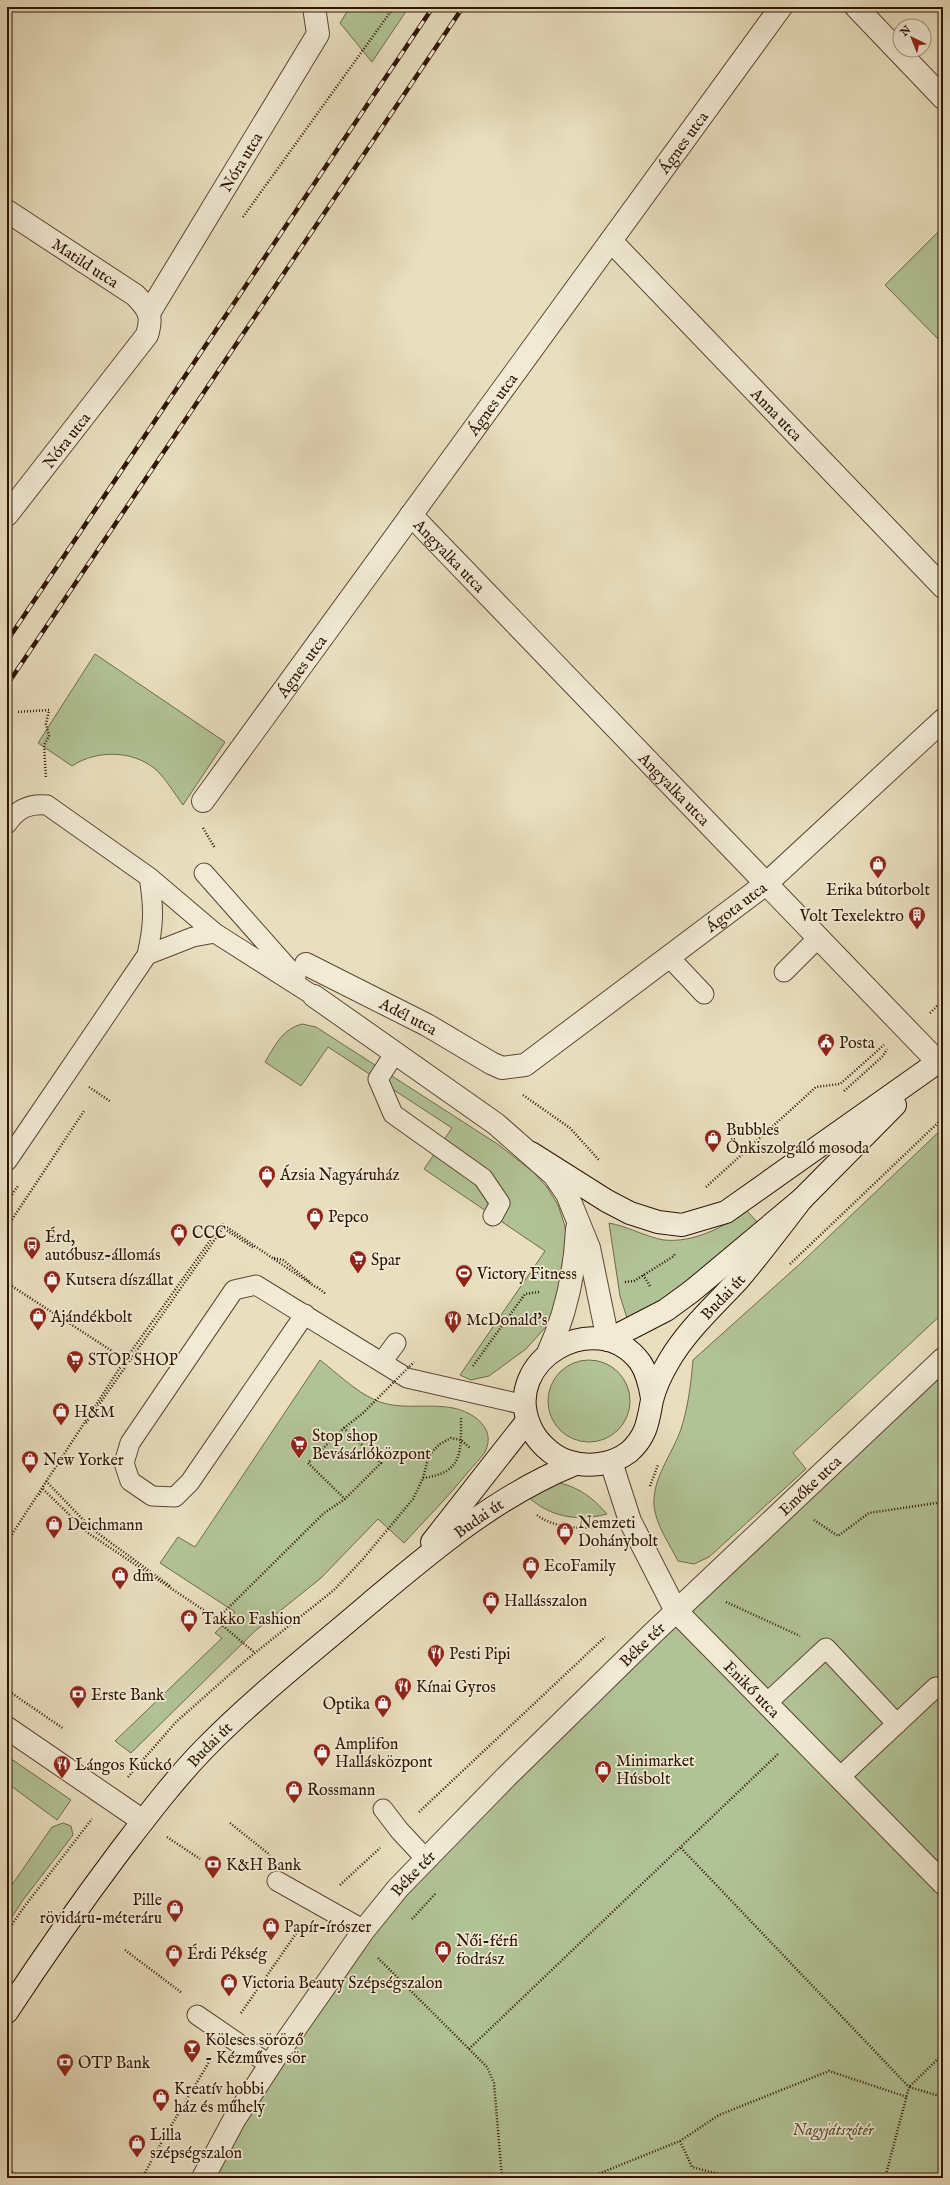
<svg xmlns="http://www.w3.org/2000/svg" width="950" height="2185" font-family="'IM FELL English',serif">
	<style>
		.green { fill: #b1c396; stroke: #706c4c }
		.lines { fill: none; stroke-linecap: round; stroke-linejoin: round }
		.lane-casing { stroke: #5d4732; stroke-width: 21 }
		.street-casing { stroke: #5d4732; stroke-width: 24 }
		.secondary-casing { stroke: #2e1403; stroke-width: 24 }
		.path { stroke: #2e1403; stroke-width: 2.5; stroke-dasharray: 1 2; stroke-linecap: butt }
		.lane { stroke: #f1ead5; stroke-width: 19 }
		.street { stroke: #f1ead5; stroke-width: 22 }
		.secondary { stroke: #f1ead5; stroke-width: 22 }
		.rail-casing { stroke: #2e1403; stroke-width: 4.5 }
		.rail { stroke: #f1ead5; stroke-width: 3; stroke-dasharray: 9; stroke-linecap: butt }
		.path-bridge { stroke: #2e1403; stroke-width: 2.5; stroke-dasharray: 1 2; stroke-linecap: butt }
		.labels { text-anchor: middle; stroke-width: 3.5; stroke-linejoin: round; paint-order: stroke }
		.street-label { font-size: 16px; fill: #2e1403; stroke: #f1ead5 }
		.poi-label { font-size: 16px; fill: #2e1403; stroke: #f1ead5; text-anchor: start }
		.park-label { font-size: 16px; font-style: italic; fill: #5c5136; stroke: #f1ead5 }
	</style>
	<rect width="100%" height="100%" fill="#e9dfbf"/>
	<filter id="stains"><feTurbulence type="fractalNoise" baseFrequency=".005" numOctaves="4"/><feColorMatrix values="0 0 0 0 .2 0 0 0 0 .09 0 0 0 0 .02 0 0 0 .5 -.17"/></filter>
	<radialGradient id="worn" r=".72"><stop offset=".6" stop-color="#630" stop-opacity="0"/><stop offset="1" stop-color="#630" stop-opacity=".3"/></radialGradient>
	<path class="green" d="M350,7H409L372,62L340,23Z
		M943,227V344L885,285Z
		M95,654L225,742L183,805C174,793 165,777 154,768C131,750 96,750 72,766L38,743Z
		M302,1024L316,1027L499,1145L533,1172L547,1187L558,1205L565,1226L567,1247L552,1320L526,1349L489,1376L471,1380L460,1375L545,1251L424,1169L452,1128L328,1047L301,1086L265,1062C275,1046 282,1029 302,1024Z
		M943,1128V1313L793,1453L806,1469L709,1557L694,1564L678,1561C670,1545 656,1525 654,1506C652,1478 672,1455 681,1429C688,1407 691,1384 693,1360L802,1262Z
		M747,1211L758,1223C717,1258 677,1297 627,1318L620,1296L609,1223C627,1226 646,1237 664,1240C694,1243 723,1227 747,1211Z
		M943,1359V2178H203L364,1930Z
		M320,1360C337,1373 355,1391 375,1400C400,1411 427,1403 453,1408C473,1412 497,1428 485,1452C481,1458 474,1465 469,1471C449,1496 426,1519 404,1543L378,1519L321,1578L255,1631L131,1753L115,1741L222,1638L215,1633L235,1612L160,1563L178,1537L195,1547Z
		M548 1401a41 41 0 1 1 82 0a41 41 0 1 1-82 0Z
		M560,1483C580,1488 593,1498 607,1514C577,1522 549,1517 526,1495L539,1488Z
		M7,1756L71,1800L57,1820L7,1783Z
		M63,1823L71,1826L73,1835L23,1900L7,1925V1892L52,1827Z"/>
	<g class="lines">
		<g class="lane-casing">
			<path id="lane" d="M7,824C17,809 29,803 47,805L149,877L215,933L314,996
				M204,873L296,977
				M147,955C154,925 154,907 149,877
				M669,957L704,994
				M784,972L819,937
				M395,1053L378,1079L393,1114L483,1178L500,1203L493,1216
				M7,1161L147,955L193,937L215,933
				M305,1314L190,1482L175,1497L152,1496L130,1481L124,1463L130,1443L234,1290L256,1285L407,1378L525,1405
				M382,1362L396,1343
				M768,1702L826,1648L897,1724
				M840,1777L936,1687
				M383,1809L399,1830L426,1859
				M277,1881L364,1930
				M197,2015L270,2065"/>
		</g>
		<g class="street-casing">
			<g id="street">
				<path d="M856,7L943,98"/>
				<path id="s1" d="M7,211L135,295C149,309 153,316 147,335L7,515"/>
				<path id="s2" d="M611,241L943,587"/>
				<path id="s3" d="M149,313L318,34L314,7"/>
				<path id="s4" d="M411,515L938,1062"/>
				<path id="s5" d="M203,801L781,7"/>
				<path id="s6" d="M306,964L427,1025L491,1063L502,1068L525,1065L767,883L943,720"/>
				<path d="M314,996L496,1124L554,1175L567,1194L589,1248L608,1340"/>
				<path d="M548,1353C566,1314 575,1272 577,1229"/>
				<path id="s7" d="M611,1462L630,1521L676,1611L943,1883"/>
				<path d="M7,1728L143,1821"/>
				<path id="s8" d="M203,2178L234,2120L274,2059L364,1930L398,1888L506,1777L652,1634L943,1359"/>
			</g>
		</g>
		<g class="secondary-casing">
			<g id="secondary">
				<path d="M531,1153L607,1201L630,1213L658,1222L682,1225L726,1212L938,1062"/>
				<path d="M608,1340L666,1310L692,1291L802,1199L895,1105"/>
				<path id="s9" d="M652,1398C650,1386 647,1372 640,1362C597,1305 501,1360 530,1426C536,1441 552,1456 567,1461C587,1468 612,1465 629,1452C647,1436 648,1421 652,1400C655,1388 663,1371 669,1361C687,1330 715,1305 739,1279C761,1253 781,1226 802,1199"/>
				<path d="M432,1542L527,1421"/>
				<path id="s10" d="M7,2012C43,1957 81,1903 120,1851C147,1816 174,1780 204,1749C257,1695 313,1652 370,1603C433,1550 498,1495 575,1464"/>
			</g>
		</g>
		<path class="path" d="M243,217L394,7
			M18,712L49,710L46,724L49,736L44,745L46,778
			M203,828L215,848
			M930,1013L943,1000
			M89,1087L111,1102
			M844,1091L883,1056L887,1049
			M523,1095L570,1128L599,1160
			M706,1187L816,1087L840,1084L884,1045
			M7,1202L18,1186
			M7,1227L84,1111
			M274,1258L283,1260L311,1283
			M790,1264L943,1118
			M643,1275L650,1286
			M625,1282L634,1281L674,1256L675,1253
			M7,1283L126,1360
			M317,1287L326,1294
			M473,1366L525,1294L539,1292
			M86,1423L223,1228L254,1248
			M423,1478C463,1473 461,1452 461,1418
			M46,1481L92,1529L170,1586
			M650,1486L658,1465
			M43,1489L88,1533L217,1619L324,1513L345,1499L381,1463L344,1428L308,1463L345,1499
			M39,1495L44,1485
			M537,1515C554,1528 582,1530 603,1526
			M814,1520L838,1536L869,1513L943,1502
			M7,1542L125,1360L222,1224L317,1288
			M726,1602L800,1636
			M216,1620L255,1653
			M7,1690L64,1729
			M128,1777L176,1722L246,1660L334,1590L363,1559L413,1499L423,1478L429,1455L440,1444L451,1438L461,1440L470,1448
			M419,1812L605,1637
			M230,1823L270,1855
			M167,1837L200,1859
			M681,1848L909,2087L885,2178
			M340,1885L380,1848
			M412,1919L436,1893
			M7,1932L24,1907L92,1819
			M125,1950L182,1993
			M378,1958L487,2067L494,2083L502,2178
			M241,2013L302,1925
			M469,2049L778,1754
			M943,2054L909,2087L943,2097
			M680,2141L692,2167L733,2178
			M7,2169L22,2178
			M142,2178L165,2136L212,2057
			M588,2178L680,2141L719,2115L829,2071L907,2097"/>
		<use href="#lane" class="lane"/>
		<use href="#street" class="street"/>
		<use href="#secondary" class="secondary"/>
		<g class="rail-casing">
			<path id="rail" d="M7,641L433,7
				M7,685L463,7"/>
		</g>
		<use href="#rail" class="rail"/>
		<path class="path-bridge" d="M344,1428L363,1413L414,1362"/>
	</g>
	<defs>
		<g id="shop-pin" transform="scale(0.9)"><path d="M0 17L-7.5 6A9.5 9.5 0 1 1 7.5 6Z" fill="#8f2418" stroke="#f1ead5"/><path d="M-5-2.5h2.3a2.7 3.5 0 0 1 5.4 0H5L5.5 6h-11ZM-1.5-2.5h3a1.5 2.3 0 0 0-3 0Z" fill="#fff"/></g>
		<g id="building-pin" transform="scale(0.9)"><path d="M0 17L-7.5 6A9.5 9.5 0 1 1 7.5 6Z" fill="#8f2418" stroke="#f1ead5"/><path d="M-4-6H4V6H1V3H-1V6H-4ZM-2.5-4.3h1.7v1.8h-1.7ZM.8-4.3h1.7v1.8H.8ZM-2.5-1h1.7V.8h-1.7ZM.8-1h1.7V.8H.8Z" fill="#fff"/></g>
		<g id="civic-pin" transform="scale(0.9)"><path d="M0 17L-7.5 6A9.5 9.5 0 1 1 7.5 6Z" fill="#8f2418" stroke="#f1ead5"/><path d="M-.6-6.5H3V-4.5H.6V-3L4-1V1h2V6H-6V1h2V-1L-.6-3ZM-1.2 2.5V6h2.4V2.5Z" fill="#fff"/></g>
		<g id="bus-pin" transform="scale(0.9)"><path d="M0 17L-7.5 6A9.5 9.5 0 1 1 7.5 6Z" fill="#8f2418" stroke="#f1ead5"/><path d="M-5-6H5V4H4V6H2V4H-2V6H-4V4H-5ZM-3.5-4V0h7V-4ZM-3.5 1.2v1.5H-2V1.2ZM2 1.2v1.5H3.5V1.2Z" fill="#fff"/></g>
		<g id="supermarket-pin" transform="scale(0.9)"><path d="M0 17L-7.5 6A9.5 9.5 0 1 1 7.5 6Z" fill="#8f2418" stroke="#f1ead5"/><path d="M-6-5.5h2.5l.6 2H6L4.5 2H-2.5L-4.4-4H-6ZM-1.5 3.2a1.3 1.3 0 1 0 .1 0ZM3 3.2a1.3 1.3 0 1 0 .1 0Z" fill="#fff"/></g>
		<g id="stadium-pin" transform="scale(0.9)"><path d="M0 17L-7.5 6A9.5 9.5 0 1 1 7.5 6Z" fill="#8f2418" stroke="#f1ead5"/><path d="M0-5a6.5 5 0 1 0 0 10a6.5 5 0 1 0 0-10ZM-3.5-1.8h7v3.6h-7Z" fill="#fff"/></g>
		<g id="restaurant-pin" transform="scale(0.9)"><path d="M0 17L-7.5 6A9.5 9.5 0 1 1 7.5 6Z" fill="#8f2418" stroke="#f1ead5"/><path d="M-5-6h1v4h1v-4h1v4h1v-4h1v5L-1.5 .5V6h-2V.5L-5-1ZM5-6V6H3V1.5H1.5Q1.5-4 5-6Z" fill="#fff"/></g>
		<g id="bank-pin" transform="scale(0.9)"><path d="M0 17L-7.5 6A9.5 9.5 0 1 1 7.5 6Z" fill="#8f2418" stroke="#f1ead5"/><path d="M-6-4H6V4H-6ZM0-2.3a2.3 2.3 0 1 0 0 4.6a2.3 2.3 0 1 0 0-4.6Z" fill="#fff"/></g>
		<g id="bar-pin" transform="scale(0.9)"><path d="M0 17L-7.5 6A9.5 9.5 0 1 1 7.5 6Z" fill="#8f2418" stroke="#f1ead5"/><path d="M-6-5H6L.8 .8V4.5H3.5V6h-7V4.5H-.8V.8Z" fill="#fff"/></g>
	</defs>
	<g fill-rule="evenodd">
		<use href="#shop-pin" x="878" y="864"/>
		<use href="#building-pin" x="917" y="915"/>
		<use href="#civic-pin" x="826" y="1042"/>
		<use href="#shop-pin" x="713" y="1138"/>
		<use href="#shop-pin" x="267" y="1174"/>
		<use href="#shop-pin" x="315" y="1216"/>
		<use href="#shop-pin" x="179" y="1232"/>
		<use href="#bus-pin" x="32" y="1245"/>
		<use href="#supermarket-pin" x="358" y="1259"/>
		<use href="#stadium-pin" x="464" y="1273"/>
		<use href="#shop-pin" x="52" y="1279"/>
		<use href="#shop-pin" x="38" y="1316"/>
		<use href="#restaurant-pin" x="453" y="1319"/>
		<use href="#supermarket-pin" x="75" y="1359"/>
		<use href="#shop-pin" x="61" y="1411"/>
		<use href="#supermarket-pin" x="299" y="1444"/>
		<use href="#shop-pin" x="30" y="1459"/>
		<use href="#shop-pin" x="54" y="1524"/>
		<use href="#shop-pin" x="565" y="1531"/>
		<use href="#shop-pin" x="531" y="1565"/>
		<use href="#shop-pin" x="120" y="1575"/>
		<use href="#shop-pin" x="491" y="1600"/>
		<use href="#shop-pin" x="189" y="1618"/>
		<use href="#restaurant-pin" x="436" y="1653"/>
		<use href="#restaurant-pin" x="403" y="1686"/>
		<use href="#bank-pin" x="78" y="1694"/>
		<use href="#shop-pin" x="383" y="1703"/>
		<use href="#shop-pin" x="322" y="1752"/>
		<use href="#restaurant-pin" x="62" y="1764"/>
		<use href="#shop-pin" x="603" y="1769"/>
		<use href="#shop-pin" x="294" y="1789"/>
		<use href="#bank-pin" x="213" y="1864"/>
		<use href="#shop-pin" x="175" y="1908"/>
		<use href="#shop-pin" x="271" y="1926"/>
		<use href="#shop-pin" x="443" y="1949"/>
		<use href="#shop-pin" x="174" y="1953"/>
		<use href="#shop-pin" x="229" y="1982"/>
		<use href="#bar-pin" x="192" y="2048"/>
		<use href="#bank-pin" x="65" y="2062"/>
		<use href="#shop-pin" x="161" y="2097"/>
		<use href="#shop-pin" x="137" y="2143"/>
	</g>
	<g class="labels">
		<g class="street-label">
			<text dy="6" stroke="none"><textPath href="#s5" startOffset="815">Ágnes utca</textPath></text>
			<text dy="6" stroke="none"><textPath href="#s3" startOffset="177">Nóra utca</textPath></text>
			<text dy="6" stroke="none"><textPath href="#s1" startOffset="94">Matild utca</textPath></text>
			<text dy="6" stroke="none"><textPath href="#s5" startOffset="491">Ágnes utca</textPath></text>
			<text dy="6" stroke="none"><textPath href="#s2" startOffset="240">Anna utca</textPath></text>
			<text transform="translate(66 440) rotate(-52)" y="6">Nóra utca</text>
			<text dy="6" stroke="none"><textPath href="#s4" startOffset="56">Angyalka utca</textPath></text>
			<text dy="6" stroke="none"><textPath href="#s5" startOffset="167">Ágnes utca</textPath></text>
			<text dy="6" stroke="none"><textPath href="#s4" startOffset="380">Angyalka utca</textPath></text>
			<text dy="6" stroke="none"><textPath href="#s6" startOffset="509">Ágota utca</textPath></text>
			<text dy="6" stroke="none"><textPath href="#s6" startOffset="115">Adél utca</textPath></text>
			<text dy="6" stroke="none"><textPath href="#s9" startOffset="523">Budai út</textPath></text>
			<text dy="6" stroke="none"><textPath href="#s8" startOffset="926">Emőke utca</textPath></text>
			<text dy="6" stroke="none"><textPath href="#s10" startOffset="688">Budai út</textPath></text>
			<text dy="6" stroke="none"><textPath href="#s8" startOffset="695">Béke tér</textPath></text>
			<text dy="6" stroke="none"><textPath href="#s7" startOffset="272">Enikő utca</textPath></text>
			<text dy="6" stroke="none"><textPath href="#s10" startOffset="336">Budai út</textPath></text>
			<text dy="6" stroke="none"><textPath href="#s8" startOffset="371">Béke tér</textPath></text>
		</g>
		<g class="poi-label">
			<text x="878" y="895" text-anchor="middle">Erika bútorbolt</text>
			<text x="904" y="921" text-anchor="end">Volt Texelektro</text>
			<text x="839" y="1048">Posta</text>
			<text x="726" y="1135">Bubbles<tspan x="726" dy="18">Önkiszolgáló mosoda</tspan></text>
			<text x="280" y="1180">Ázsia Nagyáruház</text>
			<text x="328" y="1222">Pepco</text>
			<text x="192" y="1238">CCC</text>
			<text x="45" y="1242">Érd,<tspan x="45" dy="18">autóbusz-állomás</tspan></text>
			<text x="371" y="1265">Spar</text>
			<text x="477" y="1279">Victory Fitness</text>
			<text x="65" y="1285">Kutsera díszállat</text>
			<text x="51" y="1322">Ajándékbolt</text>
			<text x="466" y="1325">McDonald's</text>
			<text x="88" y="1365">STOP SHOP</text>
			<text x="74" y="1417">H&amp;M</text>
			<text x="312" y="1441">Stop shop<tspan x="312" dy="18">Bevásárlóközpont</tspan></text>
			<text x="43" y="1465">New Yorker</text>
			<text x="578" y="1528">Nemzeti<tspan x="578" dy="18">Dohánybolt</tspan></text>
			<text x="67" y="1530">Deichmann</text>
			<text x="544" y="1571">EcoFamily</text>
			<text x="133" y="1581">dm</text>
			<text x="504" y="1606">Hallásszalon</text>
			<text x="202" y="1624">Takko Fashion</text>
			<text x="449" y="1659">Pesti Pipi</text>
			<text x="416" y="1692">Kínai Gyros</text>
			<text x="91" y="1700">Erste Bank</text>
			<text x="370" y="1709" text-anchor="end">Optika</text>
			<text x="335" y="1749">Amplifon<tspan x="335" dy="18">Hallásközpont</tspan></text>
			<text x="616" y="1766">Minimarket<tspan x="616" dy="18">Húsbolt</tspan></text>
			<text x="75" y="1770">Lángos Kuckó</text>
			<text x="307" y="1795">Rossmann</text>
			<text x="226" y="1870">K&amp;H Bank</text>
			<text x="162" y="1905" text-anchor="end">Pille<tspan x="162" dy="18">rövidáru-méteráru</tspan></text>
			<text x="284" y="1932">Papír-írószer</text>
			<text x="456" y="1946">Női-férfi<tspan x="456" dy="18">fodrász</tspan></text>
			<text x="187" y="1959">Érdi Pékség</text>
			<text x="242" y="1988">Victoria Beauty Szépségszalon</text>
			<text x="205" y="2045">Köleses söröző<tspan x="205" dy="18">- Kézműves sör</tspan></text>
			<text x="78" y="2068">OTP Bank</text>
			<text x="174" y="2094">Kreatív hobbi<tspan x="174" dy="18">ház és műhely</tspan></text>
			<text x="150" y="2140">Lilla<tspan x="150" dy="18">szépségszalon</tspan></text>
		</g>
		<g class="park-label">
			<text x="833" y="2135">Nagyjátszótér</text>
		</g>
	</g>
	<rect width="950" height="2185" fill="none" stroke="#e9dfbf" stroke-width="24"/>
	<rect x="8" y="8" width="934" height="2169" fill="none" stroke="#2e1403" stroke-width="2"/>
	<rect x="12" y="12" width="926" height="2161" fill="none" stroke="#2e1403"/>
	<g transform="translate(912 38) rotate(317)"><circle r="19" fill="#f1ead5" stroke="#a39481"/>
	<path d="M0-3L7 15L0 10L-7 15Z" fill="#8f2418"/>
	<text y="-6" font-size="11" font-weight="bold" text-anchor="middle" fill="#2e1403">N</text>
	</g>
	<rect width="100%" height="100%" filter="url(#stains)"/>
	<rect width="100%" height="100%" fill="url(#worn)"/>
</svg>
